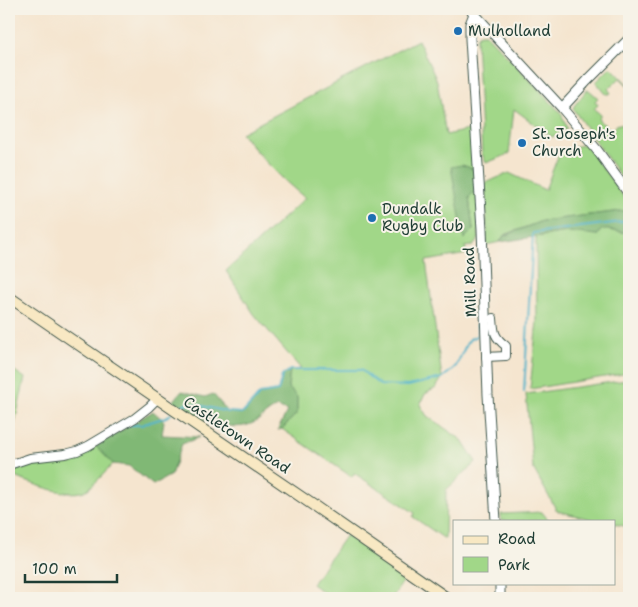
<svg xmlns="http://www.w3.org/2000/svg" width="638" height="607" font-family="'Shantell Sans',sans-serif">
	<style>
		.green { fill: #a1d788; stroke: #608a5e }
		.forest { fill: #80b874; stroke: #507a54 }
		.lines { fill: none; stroke-linecap: round; stroke-linejoin: round }
		.stream { stroke: #4cb2ca; stroke-width: 2 }
		.minor-casing { stroke: #3f564b; stroke-width: 10 }
		.tertiary-casing { stroke: #3f564b; stroke-width: 11 }
		.secondary-casing { stroke: #3f564b; stroke-width: 12 }
		.minor { stroke: #fff; stroke-width: 8 }
		.tertiary { stroke: #fff; stroke-width: 9 }
		.secondary { stroke: #f8e8c3; stroke-width: 10 }
		.poi-dot { fill: #1f6fb2; stroke: #f7f3e8; stroke-width: 2 }
		.labels { text-anchor: middle; stroke-width: 4; stroke-linejoin: round; paint-order: stroke }
		.poi-label { font-size: 15px; fill: #1f3d34; stroke: #f7f3e8; text-anchor: start }
		.street-label { font-size: 15px; fill: #1f3d34; stroke: #f7f3e8 }
	</style>
	<rect width="100%" height="100%" fill="#f7f3e8"/>
	<filter id="ink" filterUnits="userSpaceOnUse"><feTurbulence type="fractalNoise" baseFrequency=".02" numOctaves="2"/><feDisplacementMap in="SourceGraphic" scale="10" xChannelSelector="R" yChannelSelector="G"/><feConvolveMatrix kernelMatrix="1 2 1 2 8 2 1 2 1" color-interpolation-filters="sRGB"/></filter>
	<filter id="wash" filterUnits="userSpaceOnUse"><feTurbulence type="fractalNoise" baseFrequency=".0096" numOctaves="4" result="noise"/><feDisplacementMap in="SourceGraphic" scale="20" xChannelSelector="R" yChannelSelector="G"/><feGaussianBlur stdDeviation="1.12" result="paint"/><feColorMatrix in="noise" values="0 0 0 0 0 0 0 0 0 0 0 0 0 0 0 0 0 1.4 0 .05"/><feComposite in="paint" operator="in"/></filter>
	<g filter="url(#wash)">
		<rect width="100%" height="100%" fill="#f5e5cf"/>
		<path class="green" d="M481,34H486L561,113L567,129L552,137L514,109L509,154L486,163L482,154L476,39L478,35Z
			M418,40L437,81L446,135L473,129L476,170L462,165L473,230L469,197L477,189L479,239L473,246L465,247L467,254L426,261L442,378L436,388L425,394L420,405L427,416L462,440L476,462L446,490L445,539L413,517L415,513L354,473L352,477L282,429L297,413V397L288,387L290,370L301,369L254,314L226,271L305,198C281,179 260,156 241,133Z
			M611,67L629,86V87L620,78L608,89L611,93L609,94H606L596,82Z
			M587,90H589L598,98L595,101L598,105L594,109L600,114V117L598,119L603,124L604,123L611,130L618,124L629,126V189L573,109L574,106Z
			M585,144L629,204V210L542,221L504,235L500,242L486,245L487,229L485,183L509,173L545,190L560,151Z
			M601,229L629,233V373L530,389L537,321L536,237L567,232L598,235Z
			M9,367L25,378L9,449Z
			M627,380L629,391V527L614,524V521H599L557,511L533,468L526,394Z
			M96,446L113,464C105,472 97,482 88,489C71,501 27,481 9,475V473L33,464L70,459Z
			M542,512L549,521H501V514Z
			M346,535L406,577L392,598H331L312,584Z"/>
		<path class="forest" d="M462,165L476,170L477,189L469,197L473,230L464,239L451,167Z
			M629,210V233L602,229L598,235L567,232L500,242L504,236L542,221Z
			M290,370L288,387L297,397V413L282,429L278,430L287,411L277,407C270,410 266,414 260,419C241,432 225,426 206,419L201,424L171,404L182,391L205,397L213,394L228,412L243,413L260,394L278,391L282,376Z
			M153,411L164,421L162,435L200,437L182,444L171,475L153,485L129,466L113,464L96,446Z"/>
		<g class="lines">
			<path class="stream" d="M524,392L533,233L629,221
				M179,408L184,404H194L228,412L243,413L260,394L278,391L282,376L290,370H361L380,385L408,386L442,378L451,371L456,366L467,343L470,339L477,336V316
				M128,425H141L166,417L171,414"/>
		</g>
	</g>
	<g filter="url(#ink)">
		<g class="lines">
			<g class="minor-casing">
				<path id="minor" d="M486,357L506,356V346C494,337 494,332 493,318
					M9,465L30,458L65,454L77,451L88,446L135,418L149,407L157,399"/>
			</g>
			<g class="tertiary-casing">
				<path id="tertiary" d="M470,9L562,108L597,150L629,194
					M474,14L470,24V39L482,229L488,395L496,521
					M562,108L587,81L629,39
					M500,583V598"/>
			</g>
			<g class="secondary-casing">
				<path id="secondary" d="M9,297L313,505L447,598"/>
			</g>
			<use href="#minor" class="minor"/>
			<use href="#tertiary" class="tertiary"/>
			<use href="#secondary" class="secondary"/>
		</g>
	</g>
	<g class="poi-dot">
		<circle cx="458" cy="31" r="5"/>
		<circle cx="522" cy="143" r="5"/>
		<circle cx="372" cy="218" r="5"/>
	</g>
	<g class="labels">
		<g class="poi-label">
			<text x="468" y="36">Mulholland</text>
			<text x="532" y="139">St. Joseph's<tspan x="532" dy="17">Church</tspan></text>
			<text x="382" y="214">Dundalk<tspan x="382" dy="17">Rugby Club</tspan></text>
		</g>
		<g class="street-label">
			<text transform="translate(470 282) rotate(-92)" y="5">Mill Road</text>
			<text transform="translate(237 435) rotate(34)" y="5">Castletown Road</text>
		</g>
	</g>
	<rect width="638" height="607" fill="none" stroke="#f7f3e8" stroke-width="30"/>
	<rect x="453" y="520" width="162" height="65" fill="#f7f3e8" stroke="#a1aaa0"/>
	<rect x="463" y="536" width="25" height="8" fill="#f8e8c3" stroke="#a1aaa0"/>
	<text x="498" y="544" font-size="15" fill="#1f3d34">Road</text>
	<rect x="463" y="557" width="25" height="15" fill="#a1d788" stroke="#a1aaa0"/>
	<text x="498" y="570" font-size="15" fill="#1f3d34">Park</text>
	<path d="M25 574v8h92v-8" fill="none" stroke="#1f3d34" stroke-width="2.5"/>
	<text x="32" y="574" font-size="15" fill="#1f3d34" stroke="#f7f3e8" stroke-width="4" paint-order="stroke">100 m</text>
</svg>
